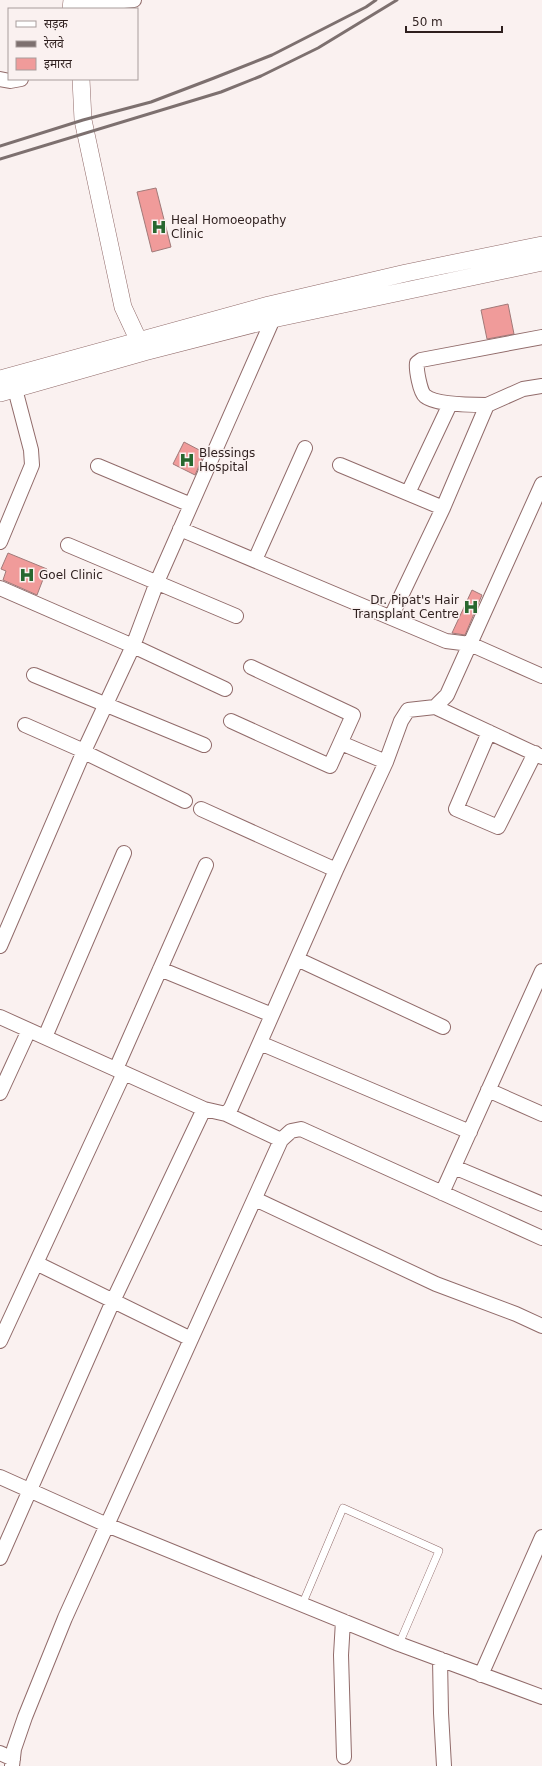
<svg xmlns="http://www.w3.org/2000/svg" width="542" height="1766" font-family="'DejaVu Sans','Noto Sans Devanagari',sans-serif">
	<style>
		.building { fill: #f09b9a; stroke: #a17a79 }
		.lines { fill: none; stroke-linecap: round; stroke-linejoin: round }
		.service-casing { stroke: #916b6a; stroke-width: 8 }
		.minor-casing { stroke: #916b6a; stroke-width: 16 }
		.tertiary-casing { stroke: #916b6a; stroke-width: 18 }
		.service { stroke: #fff; stroke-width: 7 }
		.minor { stroke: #fff; stroke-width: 14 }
		.tertiary { stroke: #fff; stroke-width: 17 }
		.rail { stroke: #7d706f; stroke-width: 3 }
		.labels { text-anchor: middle; stroke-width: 3; stroke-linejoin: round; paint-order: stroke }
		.poi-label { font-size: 12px; fill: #2e1f1e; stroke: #faf1f0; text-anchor: start }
	</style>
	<rect width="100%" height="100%" fill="#faf1f0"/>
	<path class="building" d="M156,188L171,247L152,252L137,192Z
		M508,304L514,334L487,339L481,310Z
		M184,442L203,452L200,457L202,459L195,475L173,464Z
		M8,553L47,569L37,595L3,580L6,571L1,569Z
		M472,590L482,595L465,635L452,633Z"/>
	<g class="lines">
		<g class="service-casing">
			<path id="service" d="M302,1605L343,1508L439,1551L399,1644"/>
		</g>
		<g class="minor-casing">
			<path id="minor" d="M80,9L102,3L134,0
				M0,79L10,81L21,79
				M487,405C473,405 436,405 425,396C420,392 416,369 417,363L421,360L542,337
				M340,465L443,508
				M98,466L191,505
				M408,493L450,404
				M180,529L446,641L470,644L542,676
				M0,542L32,465L31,450L15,389
				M68,545L236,616
				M255,560L305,448
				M0,588L133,646L225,689
				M391,617L443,508L487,405L523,389L542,386
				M34,675L204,745
				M435,707L542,757
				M231,721L330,766L353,715L251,667
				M25,725L84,751V752L185,801
				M489,732L456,809L498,827L535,753
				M341,743L386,762
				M201,809L336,870
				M0,946L84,751L133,646L157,582L273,319
				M297,959L443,1027
				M160,969L272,1015
				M0,1017L204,1109L226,1114L231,1108L336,870L386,762L401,721L408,710L435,707L447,695L542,484
				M45,1037L124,853
				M260,1043L470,1132
				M116,1069L206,865
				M488,1090L542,1114
				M0,1093L29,1030
				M281,1140L291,1131L301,1129L542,1238
				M454,1167L542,1204
				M442,1193L542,971
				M255,1199L436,1284L516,1314L542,1326
				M36,1263L191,1339
				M0,1341L124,1073
				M0,1477L107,1525L399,1644L542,1697
				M0,1558L113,1301L204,1109
				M343,1621L341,1655L344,1757
				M440,1659L441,1713L444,1766
				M481,1675L542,1537
				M0,1753L13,1759
				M12,1766L14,1749L25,1717L65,1618L281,1140L226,1114"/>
		</g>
		<g class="tertiary-casing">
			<path id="tertiary" d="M71,9L72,0
				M88,9V0
				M81,79L83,120L123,307L143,350
				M0,379L269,305L406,273L542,245
				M0,393L144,352L273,319L542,262"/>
		</g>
		<use href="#service" class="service"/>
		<use href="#minor" class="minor"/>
		<use href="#tertiary" class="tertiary"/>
		<path class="rail" d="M0,146L83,120L151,102L214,78L272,55L366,7L376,0
			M0,159L221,92L261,76L318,48L397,0"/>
	</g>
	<defs>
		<g id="hospital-bare" transform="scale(1.2)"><path d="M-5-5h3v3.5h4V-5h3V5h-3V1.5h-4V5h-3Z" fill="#28672f" stroke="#faf1f0" stroke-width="2.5" paint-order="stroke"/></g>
	</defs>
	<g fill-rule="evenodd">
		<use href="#hospital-bare" x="159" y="227"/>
		<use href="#hospital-bare" x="187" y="460"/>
		<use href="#hospital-bare" x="27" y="575"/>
		<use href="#hospital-bare" x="471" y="607"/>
	</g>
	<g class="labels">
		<g class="poi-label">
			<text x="171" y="224">Heal Homoeopathy<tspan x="171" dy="14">Clinic</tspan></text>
			<text x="199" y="457">Blessings<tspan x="199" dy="14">Hospital</tspan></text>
			<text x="39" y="579">Goel Clinic</text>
			<text x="459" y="604" text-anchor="end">Dr. Pipat's Hair<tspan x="459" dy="14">Transplant Centre</tspan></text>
		</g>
	</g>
	<rect x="8" y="8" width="130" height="72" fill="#faf1f0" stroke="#a89d9c"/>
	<rect x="16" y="21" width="20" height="6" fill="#ffffff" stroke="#a89d9c"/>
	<text x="44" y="28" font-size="12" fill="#2e1f1e">सड़क</text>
	<rect x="16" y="41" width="20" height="6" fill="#7d706f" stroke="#a89d9c"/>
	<text x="44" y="48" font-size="12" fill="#2e1f1e">रेलवे</text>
	<rect x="16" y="58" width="20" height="12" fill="#f09b9a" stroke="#a89d9c"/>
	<text x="44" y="68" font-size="12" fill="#2e1f1e">इमारत</text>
	<path d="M406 26v6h96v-6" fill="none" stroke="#2e1f1e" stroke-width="2"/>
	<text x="412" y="26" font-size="12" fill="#2e1f1e" stroke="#faf1f0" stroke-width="3" paint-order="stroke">50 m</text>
</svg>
